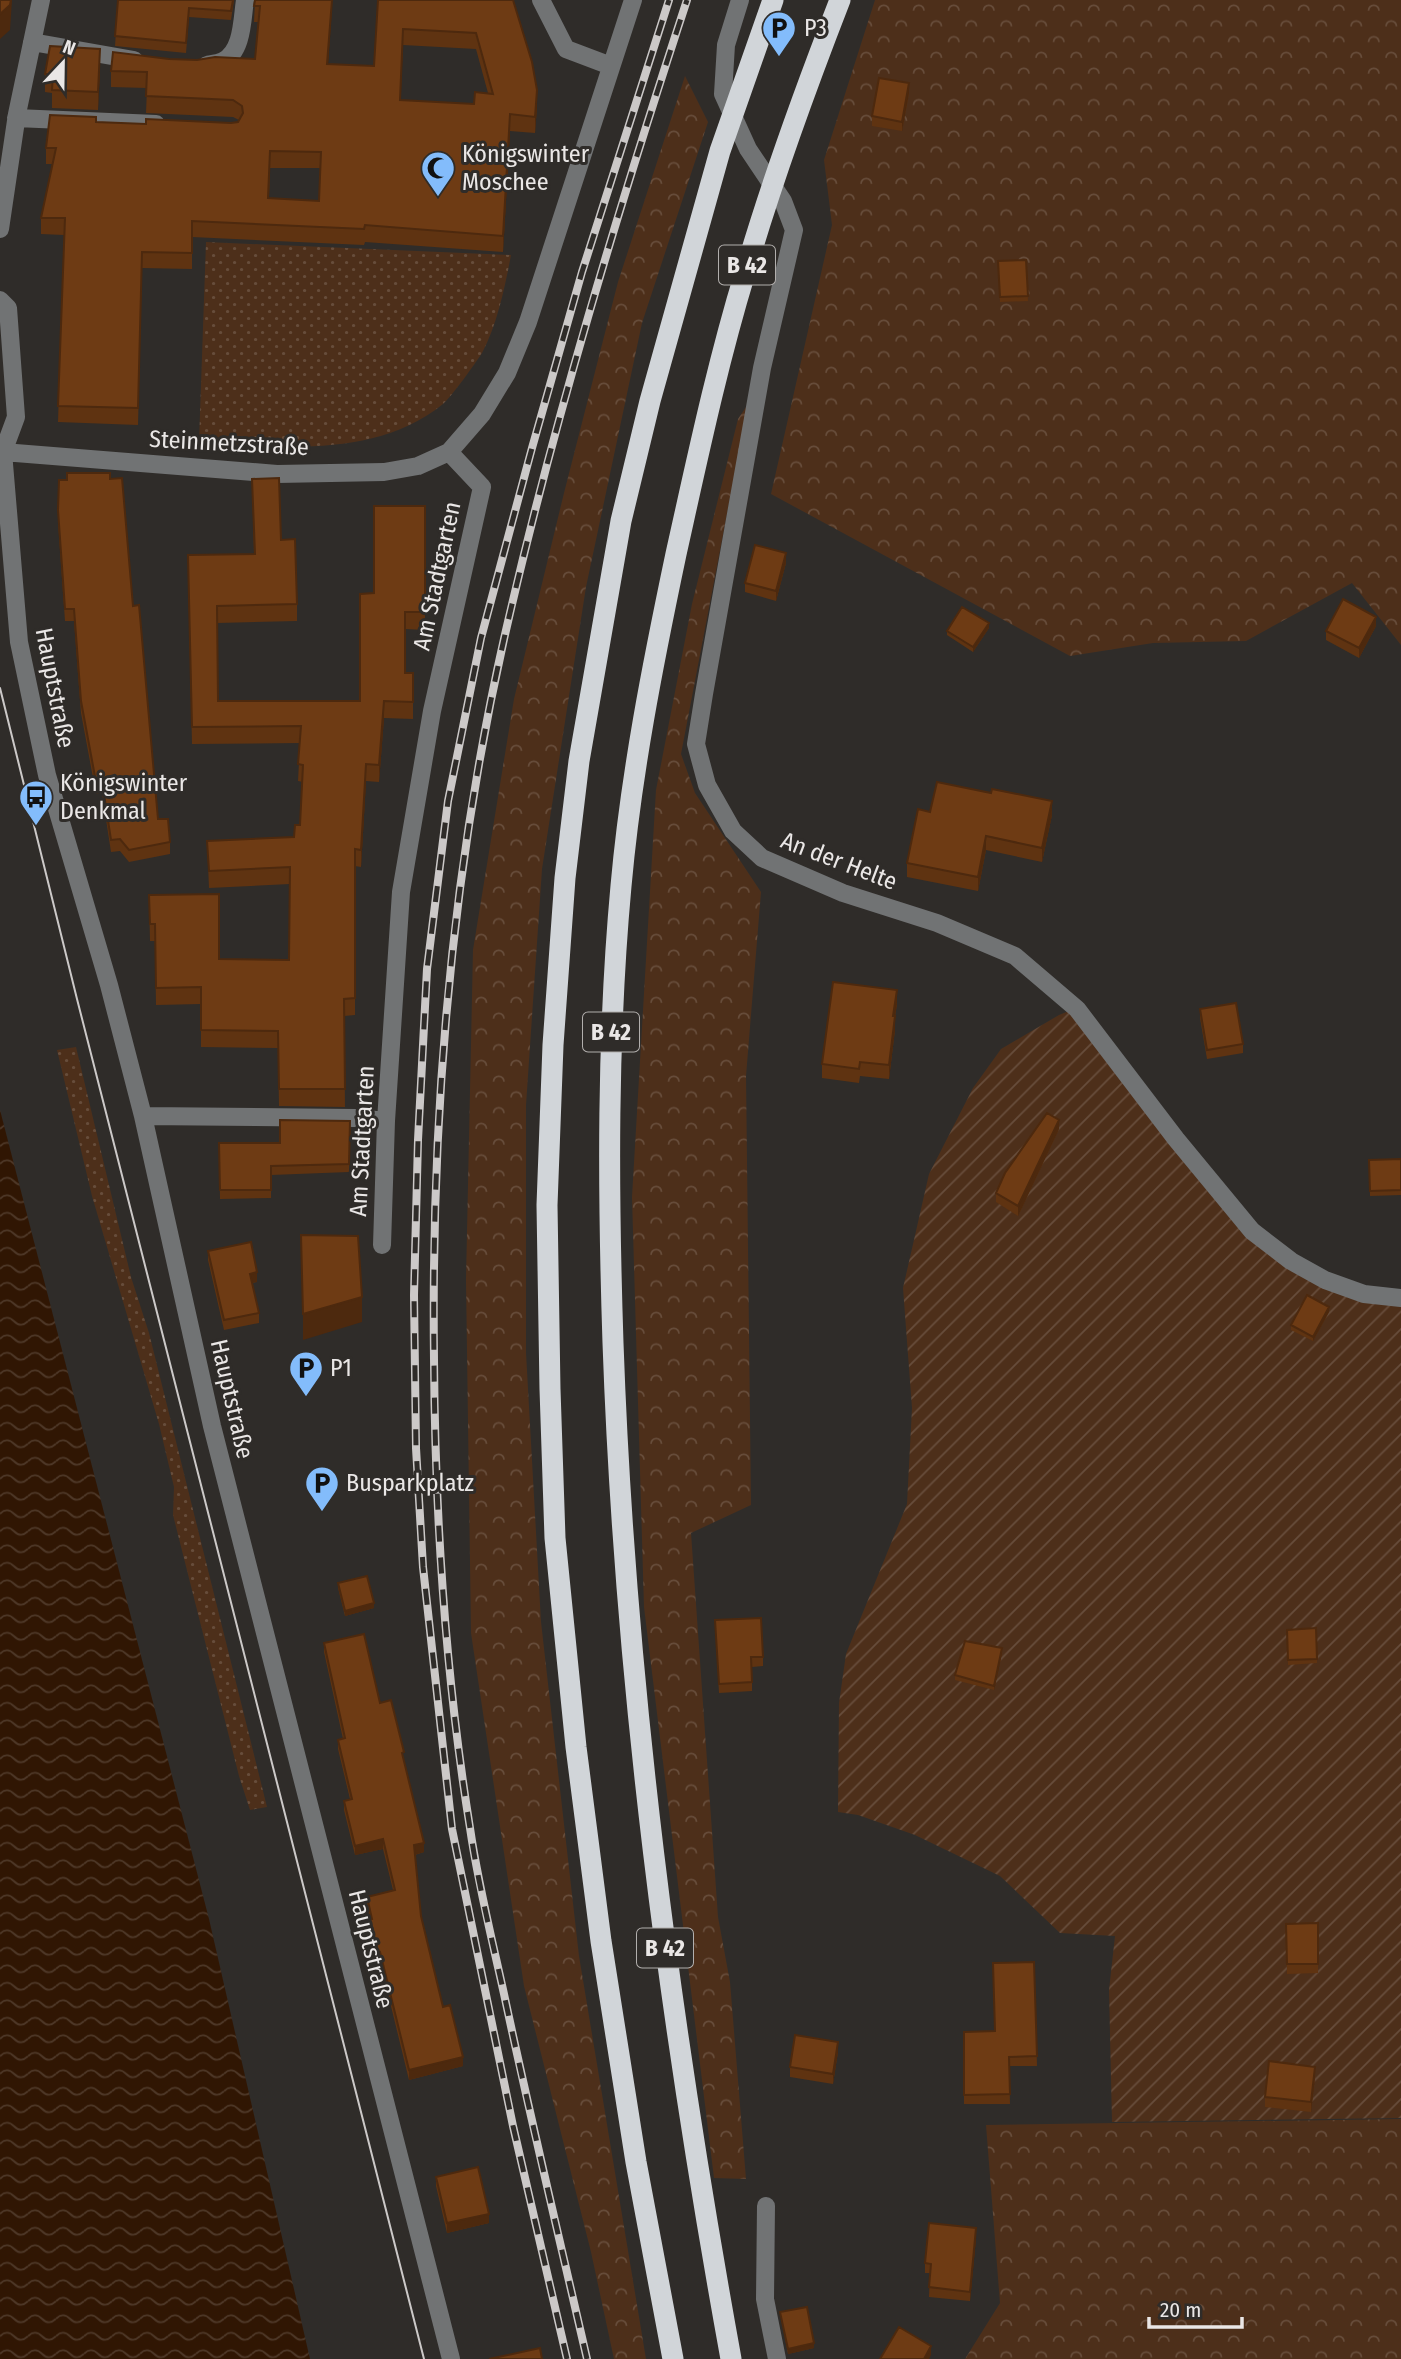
<svg xmlns="http://www.w3.org/2000/svg" width="1401" height="2359" font-family="'Fira Sans Condensed',sans-serif">
	<style>
		.grass { fill: url(#grass-dots) }
		.forest { fill: url(#forest-crowns) }
		.garden { fill: url(#garden-furrows) }
		.water { fill: url(#water-waves) }
		.lines { fill: none; stroke-linecap: round; stroke-linejoin: round }
		.minor { stroke: #717374; stroke-width: 18 }
		.highway { stroke: #d1d5d9; stroke-width: 21 }
		.tram { stroke: #ccc9c8; stroke-width: 2 }
		.rail-casing { stroke: #ccc9c8; stroke-width: 8 }
		.rail { stroke: #2f2c29; stroke-width: 5; stroke-dasharray: 16; stroke-linecap: butt }
		.wall { fill: #5f3311; fill-rule: evenodd }
		.shaded-wall { fill: #4d290e }
		.building { fill: #6e3b14; stroke: #4d290e; stroke-width: 2; fill-rule: evenodd }
		.labels { text-anchor: middle; stroke-width: 6; stroke-linejoin: round; paint-order: stroke }
		.shield { fill: #2f2c29; stroke: #b2afad; stroke-width: 2 }
		.shield-label { font-size: 23px; font-weight: bold; fill: #eae7e6 }
		.poi-label { font-size: 24px; fill: #eae7e6; stroke: #2f2c29; text-anchor: start }
		.street-label { font-size: 24px; fill: #eae7e6; stroke: #2f2c29 }
	</style>
	<defs>
		<pattern id="grass-dots" width="8" height="8" patternUnits="userSpaceOnUse" patternTransform="scale(1.75)"><rect width="8" height="8" fill="#4d2f1a"/><path d="M2 2h.1M6 6h.1" fill="none" stroke="#674d3b" stroke-width="1.8" stroke-linecap="round"/></pattern>
		<pattern id="forest-crowns" width="20" height="18" patternUnits="userSpaceOnUse" patternTransform="scale(1.75)"><rect width="20" height="18" fill="#4d2f1a"/><path d="M2 6a3 3 0 1 1 6 0M12 15a3 3 0 1 1 6 0" fill="none" stroke="#674d3b"/></pattern>
		<pattern id="garden-furrows" width="10" height="10" patternUnits="userSpaceOnUse" patternTransform="scale(1.75)"><rect width="10" height="10" fill="#4d2f1a"/><path d="M-1 1l2-2M0 10L10 0M9 11l2-2" fill="none" stroke="#674d3b"/></pattern>
		<pattern id="water-waves" width="16" height="10" patternUnits="userSpaceOnUse" patternTransform="scale(1.75)"><rect width="16" height="10" fill="#301603"/><path d="M0 5q4-4 8 0t8 0" fill="none" stroke="#4e3828"/></pattern>
	</defs>
	<rect width="100%" height="100%" fill="#2f2c29"/>
	<path class="grass" d="M206,242L511,255C505,287 497,325 482,353C475,364 452,396 443,404C375,459 280,447 199,442Z
		M76,1047L131,1277L149,1333L267,1807L250,1810L239,1776L173,1515L174,1487L159,1424L92,1196L57,1050Z"/>
	<path class="forest" d="M875,0H1401V645L1352,583L1246,641L1153,643L1070,656L771,494L832,225L824,160Z
		M685,76L708,122L642,323L586,587L542,869L526,1105V1353L541,1622L579,1956L646,2359H614L591,2252L524,1986L471,1633L466,1280L473,950L514,699L564,493L618,282Z
		M748,404L681,754L695,793L761,892L746,1076L751,1505L691,1533L718,1917L730,1982L746,2179L714,2178L644,1607L632,1197L656,790L692,604L738,419Z
		M1401,2119V2359H965L1000,2303L986,2125Z"/>
	<path class="garden" d="M1076,1008L1167,1127L1291,1261L1401,1300V2118L1112,2122L1109,1990L1115,1936L1060,1933L1000,1876L915,1835L858,1815L838,1812L839,1703L846,1654L907,1504L912,1408L903,1288L929,1174L973,1088L1001,1049L1059,1015Z"/>
	<path class="water" d="M0,1110L209,1919L310,2359H0Z"/>
	<g class="lines">
		<path class="minor" d="M541,0L566,49L611,66
			M740,0L726,45L723,94L748,149L783,201L794,230L762,368L704,694L696,744L707,785L733,831L762,858L843,893L937,923L1015,956L1077,1009L1176,1139L1252,1231L1291,1261L1325,1280L1364,1294L1401,1298
			M32,42L134,60
			M207,65C212,64 219,63 223,61C243,51 242,19 245,0
			M16,118L156,124
			M0,229L17,114L41,0
			M0,300L8,308L16,417L3,452
			M0,445L3,452L19,642L47,775L109,985L143,1116L212,1426L451,2359
			M3,452L277,474L384,472L418,466L449,452L482,414L507,373L528,322L633,0
			M143,1116L356,1118L386,1121
			M382,1245L386,1121L401,892L432,711L482,487L449,452
			M766,2206L765,2299L777,2359"/>
		<path class="highway" d="M673,2359L636,2162L601,1941L576,1747L555,1538L550,1389L547,1205L553,1045L565,878L579,761L621,521L650,401L720,151L773,0
			M731,2359C670,2023 625,1685 613,1343C608,1190 607,1038 621,886C631,774 653,663 676,554C697,460 717,365 745,273C772,180 805,90 840,0"/>
		<path class="tram" d="M0,688L77,999L424,2359"/>
		<g class="rail-casing">
			<path id="rail" d="M567,2359L513,2126L452,1829L423,1567L416,1448L414,1295L418,1140L427,969L448,801L481,638L532,448L582,272L669,0
				M587,2359C559,2237 530,2116 504,1994C492,1939 478,1884 470,1828C445,1673 435,1515 434,1359C431,1117 451,874 504,639C553,423 618,210 687,0"/>
		</g>
		<use href="#rail" class="rail"/>
	</g>
	<path class="wall" d="M118,0H234L231,20L189,17L186,53L115,46Z
		M255,0H332L328,64L374,66L378,0H513L537,107L535,133L510,131L503,252L365,242L364,245L192,237V269L142,268L138,425L58,422L64,235L41,234V218L53,164H46V148L96,122L146,124L231,123L238,122L239,120L233,117L146,113L147,88L111,87V71L169,59H255L258,22H254ZM403,45L476,49L488,93L474,104L400,100ZM270,168H321L319,201L269,198Z
		M100,68L98,110L52,108V93L45,92V74Z
		M909,93L902,131L872,126V116Z
		M1026,260L1028,301L1000,302L998,261Z
		M110,479L133,606L158,819L170,842V854L129,862L120,851L111,852L102,793L96,794L81,713L74,621H65L58,522L59,480Z
		M252,479L281,540L297,604V621L217,623L218,701H360L374,593L425,506V630L405,629V673H413V719L384,718L379,782L366,781L361,867L355,866V1015L344,1016L345,1107L279,1106L278,1048L201,1047V1004L156,1005L155,941H150L149,895L219,959L289,960L290,884L209,888L207,841L294,837L300,825L303,782L298,781L300,743L192,744L188,572L254,554Z
		M786,563L776,601L745,592V583Z
		M1376,626L1359,658L1326,640V631Z
		M989,628L973,652L947,635V631Z
		M930,812L1052,815L1042,862L986,850L978,891L907,877V863Z
		M897,1004L895,1016V1030L889,1079L860,1076L859,1083L822,1078V1064Z
		M1200,1009L1243,1044V1053L1207,1059L1200,1018Z
		M350,1121L349,1172L271,1175V1198L220,1199L219,1143H280Z
		M1059,1129L1018,1216L996,1202V1193Z
		M1401,1159V1195L1370,1196L1369,1160Z
		M208,1251L257,1282L252,1283L259,1313V1323L224,1330L208,1260Z
		M1329,1312L1313,1341L1291,1330V1325Z
		M338,1583L374,1608L345,1616L338,1588Z
		M715,1620L763,1657V1666L752,1667V1691L719,1693Z
		M1287,1630L1317,1659V1663L1288,1665Z
		M324,1643L380,1703L404,1761L424,1852L415,1855L421,1916L443,2007L463,2066L409,2080L380,1961L375,1962L366,1930V1921L370,1920L367,1907V1897L393,1890L383,1849L355,1855L344,1810V1801L350,1799L338,1749V1740L343,1739L324,1652Z
		M1002,1653L994,1690L955,1680V1675Z
		M1318,1923V1973L1287,1974L1286,1924Z
		M1034,1962L1037,2066H1009L1010,2104H964V2032L995,2031Z
		M838,2052L833,2084L790,2077V2067Z
		M1315,2076L1311,2112L1265,2107V2097Z
		M436,2177L489,2223L447,2233L436,2186Z
		M976,2238L970,2301L929,2297L930,2273H925V2263Z
		M780,2312L814,2348L788,2354Z"/>
	<path class="shaded-wall" d="M11,0H12L10,30L0,39V14Z
		M332,0V8L327,80V64Z
		M403,29V45L400,116V100Z
		M100,49V68L98,110V92Z
		M909,83V93L902,131V122Z
		M537,90V107L535,133V117Z
		M510,114V131L503,252V236Z
		M786,553V563L776,601V591Z
		M1376,617V626L1359,658V648Z
		M989,623V628L973,652V647Z
		M384,701V718L379,782V765Z
		M366,764V781L361,867V850Z
		M1052,801V815L1042,862V848Z
		M986,836V850L978,891V877Z
		M897,990V1004L893,1030V1016Z
		M895,1016V1030L889,1079V1065Z
		M1059,1120V1129L1018,1216V1206Z
		M257,1272V1282L250,1283V1274Z
		M362,1297V1322L303,1340V1314Z
		M1329,1307V1312L1313,1341V1337Z
		M374,1603V1608L345,1616V1611Z
		M1002,1648V1653L994,1690V1686Z
		M383,1839V1849L355,1855V1846Z
		M424,1843V1852L414,1855V1845Z
		M380,1952V1961L375,1962V1953Z
		M838,2042V2052L833,2084V2074Z
		M463,2057V2066L409,2080V2070Z
		M1315,2067V2076L1311,2112V2102Z
		M489,2214V2223L447,2233V2223Z
		M976,2228V2238L970,2301V2292Z
		M814,2343V2348L788,2354V2349Z
		M931,2346V2355L929,2359H924Z"/>
	<path class="building" d="M0,0H11L10,5L0,14Z
		M118,0H233L231,11L189,8L186,43L115,36Z
		M255,0H332L327,64L374,66L378,0H513L532,62L537,90L535,117L510,114L503,236L365,225L364,229L192,221V253L142,252L138,408L58,406L65,218H41L56,148H46L50,115L96,117V122L146,124V119L231,123L238,122L243,113L242,106L233,100L146,96L147,72L111,71L113,52L169,59L197,60L215,57L255,59L260,6H254ZM403,29L476,33L493,94L475,92L474,104L400,100ZM270,151L321,152L319,201L268,198Z
		M50,46L100,49L98,92L52,90L53,74H45Z
		M879,78L909,83L902,122L872,116Z
		M1026,260L1028,296L1000,297L998,261Z
		M67,473H110V479L122,478L133,606L139,605L158,819H168L170,842L129,850L120,839L111,840L102,781L96,782L81,701L74,609H65L58,510L59,480H67Z
		M279,478L281,540L295,539L297,604L217,606L218,701H360V594L374,593V506H425V612H405V673H413V702L384,701L379,765L366,764L361,850L355,849V998L344,999L345,1089H279L278,1031L201,1030V987L156,988L155,924H150L149,895L219,894V959L289,960L290,867L209,871L207,841L294,837L295,825H300L303,765L298,764L301,726L192,727L188,555L255,554L252,479Z
		M755,545L786,553L776,591L745,583Z
		M1343,599L1376,617L1359,648L1326,631Z
		M962,607L989,623L973,647L947,631Z
		M937,782L991,793L992,789L1052,801L1042,848L986,836L978,877L907,863L918,809L930,812Z
		M833,982L897,990L893,1016H895L889,1065L860,1062L859,1069L822,1064Z
		M1236,1003L1243,1044L1207,1050L1200,1009Z
		M1047,1113L1059,1120L1018,1206L996,1193L1005,1173Z
		M280,1120L350,1121L349,1164L271,1166V1190H220L219,1143H280Z
		M1401,1159V1190L1370,1191L1369,1160Z
		M301,1235L358,1236L362,1297L303,1314Z
		M251,1242L257,1272L250,1274L259,1313L224,1320L208,1251Z
		M1307,1295L1329,1307L1313,1337L1291,1325Z
		M367,1576L374,1603L345,1611L338,1583Z
		M761,1618L763,1657H751L752,1682L719,1684L715,1620Z
		M1316,1628L1317,1659L1288,1660L1287,1630Z
		M364,1634L380,1703L391,1700L404,1752L402,1753L424,1843L414,1845L421,1916L443,2007L450,2005L463,2057L409,2070L380,1952L375,1953L366,1921L372,1919L367,1897L395,1890L383,1839L355,1846L344,1801L352,1799L338,1740L345,1738L324,1643Z
		M965,1641L1002,1648L994,1686L955,1675Z
		M1318,1923V1964H1287L1286,1924Z
		M1034,1962L1037,2056L1009,2057L1010,2094L964,2095V2032L995,2031L993,1963Z
		M795,2035L838,2042L833,2074L790,2067Z
		M1269,2061L1315,2067L1311,2102L1265,2097Z
		M478,2167L489,2214L447,2223L436,2177Z
		M929,2223L976,2228L970,2292L929,2287L931,2264L925,2263Z
		M807,2307L814,2343L788,2349L780,2312Z
		M899,2327L931,2346L924,2359H880Z
		M540,2348L542,2359H489Z"/>
	<defs>
		<g id="parking-pin" transform="scale(1.75)"><path d="M0 17L-7.5 6A9.5 9.5 0 1 1 7.5 6Z" fill="#83bcfb" stroke="#2f2c29"/><path d="M-3.5-5.5H1a3.5 3.5 0 0 1 0 7H-1V5.5H-3.5ZM-1-3.4V-.6H.8a1.4 1.4 0 0 0 0-2.8Z" fill="#111"/></g>
		<g id="mosque-pin" transform="scale(1.75)"><path d="M0 17L-7.5 6A9.5 9.5 0 1 1 7.5 6Z" fill="#83bcfb" stroke="#2f2c29"/><path d="M3.5-4.9A6 6 0 1 0 3.5 4.9A5 5 0 1 1 3.5-4.9Z" fill="#111"/></g>
		<g id="bus-pin" transform="scale(1.75)"><path d="M0 17L-7.5 6A9.5 9.5 0 1 1 7.5 6Z" fill="#83bcfb" stroke="#2f2c29"/><path d="M-5-6H5V4H4V6H2V4H-2V6H-4V4H-5ZM-3.5-4V0h7V-4ZM-3.5 1.2v1.5H-2V1.2ZM2 1.2v1.5H3.5V1.2Z" fill="#111"/></g>
	</defs>
	<g fill-rule="evenodd">
		<use href="#parking-pin" x="779" y="28"/>
		<use href="#mosque-pin" x="438" y="168"/>
		<use href="#bus-pin" x="36" y="797"/>
		<use href="#parking-pin" x="306" y="1368"/>
		<use href="#parking-pin" x="322" y="1483"/>
	</g>
	<g class="labels">
		<g class="shield">
			<rect x="719" y="245.5" width="56" height="39" rx="5"/>
			<rect x="583" y="1012.5" width="56" height="39" rx="5"/>
			<rect x="637" y="1928.5" width="56" height="39" rx="5"/>
		</g>
		<g class="shield-label">
			<text x="747" y="273">B 42</text>
			<text x="611" y="1040">B 42</text>
			<text x="665" y="1956">B 42</text>
		</g>
		<g class="poi-label">
			<text x="804" y="36">P3</text>
			<text x="462" y="162">Königswinter<tspan x="462" dy="28">Moschee</tspan></text>
			<text x="60" y="791">Königswinter<tspan x="60" dy="28">Denkmal</tspan></text>
			<text x="330" y="1376">P1</text>
			<text x="346" y="1491">Busparkplatz</text>
		</g>
		<g class="street-label">
			<text transform="translate(229 443) rotate(3)" y="8">Steinmetzstraße</text>
			<text transform="translate(437 576) rotate(-78)" y="8">Am Stadtgarten</text>
			<text transform="translate(55 688) rotate(79)" y="8">Hauptstraße</text>
			<text transform="translate(839 861) rotate(21)" y="8">An der Helte</text>
			<text transform="translate(362 1141) rotate(-87)" y="8">Am Stadtgarten</text>
			<text transform="translate(232 1399) rotate(77)" y="8">Hauptstraße</text>
			<text transform="translate(371 1949) rotate(76)" y="8">Hauptstraße</text>
		</g>
	</g>
	<g transform="translate(63 63) rotate(22)" stroke="#2f2c29" stroke-width="5" paint-order="stroke">
	<path d="M0-5L12 26L0 18L-12 26Z" fill="#eae7e6"/>
	<text y="-10" font-size="19" font-weight="bold" text-anchor="middle" fill="#eae7e6">N</text>
	</g>
	<path d="M1149 2317v10h93v-10" fill="none" stroke="#eae7e6" stroke-width="3.5"/>
	<text x="1160" y="2317" font-size="21" fill="#eae7e6" stroke="#2f2c29" stroke-width="5" paint-order="stroke">20 m</text>
</svg>
